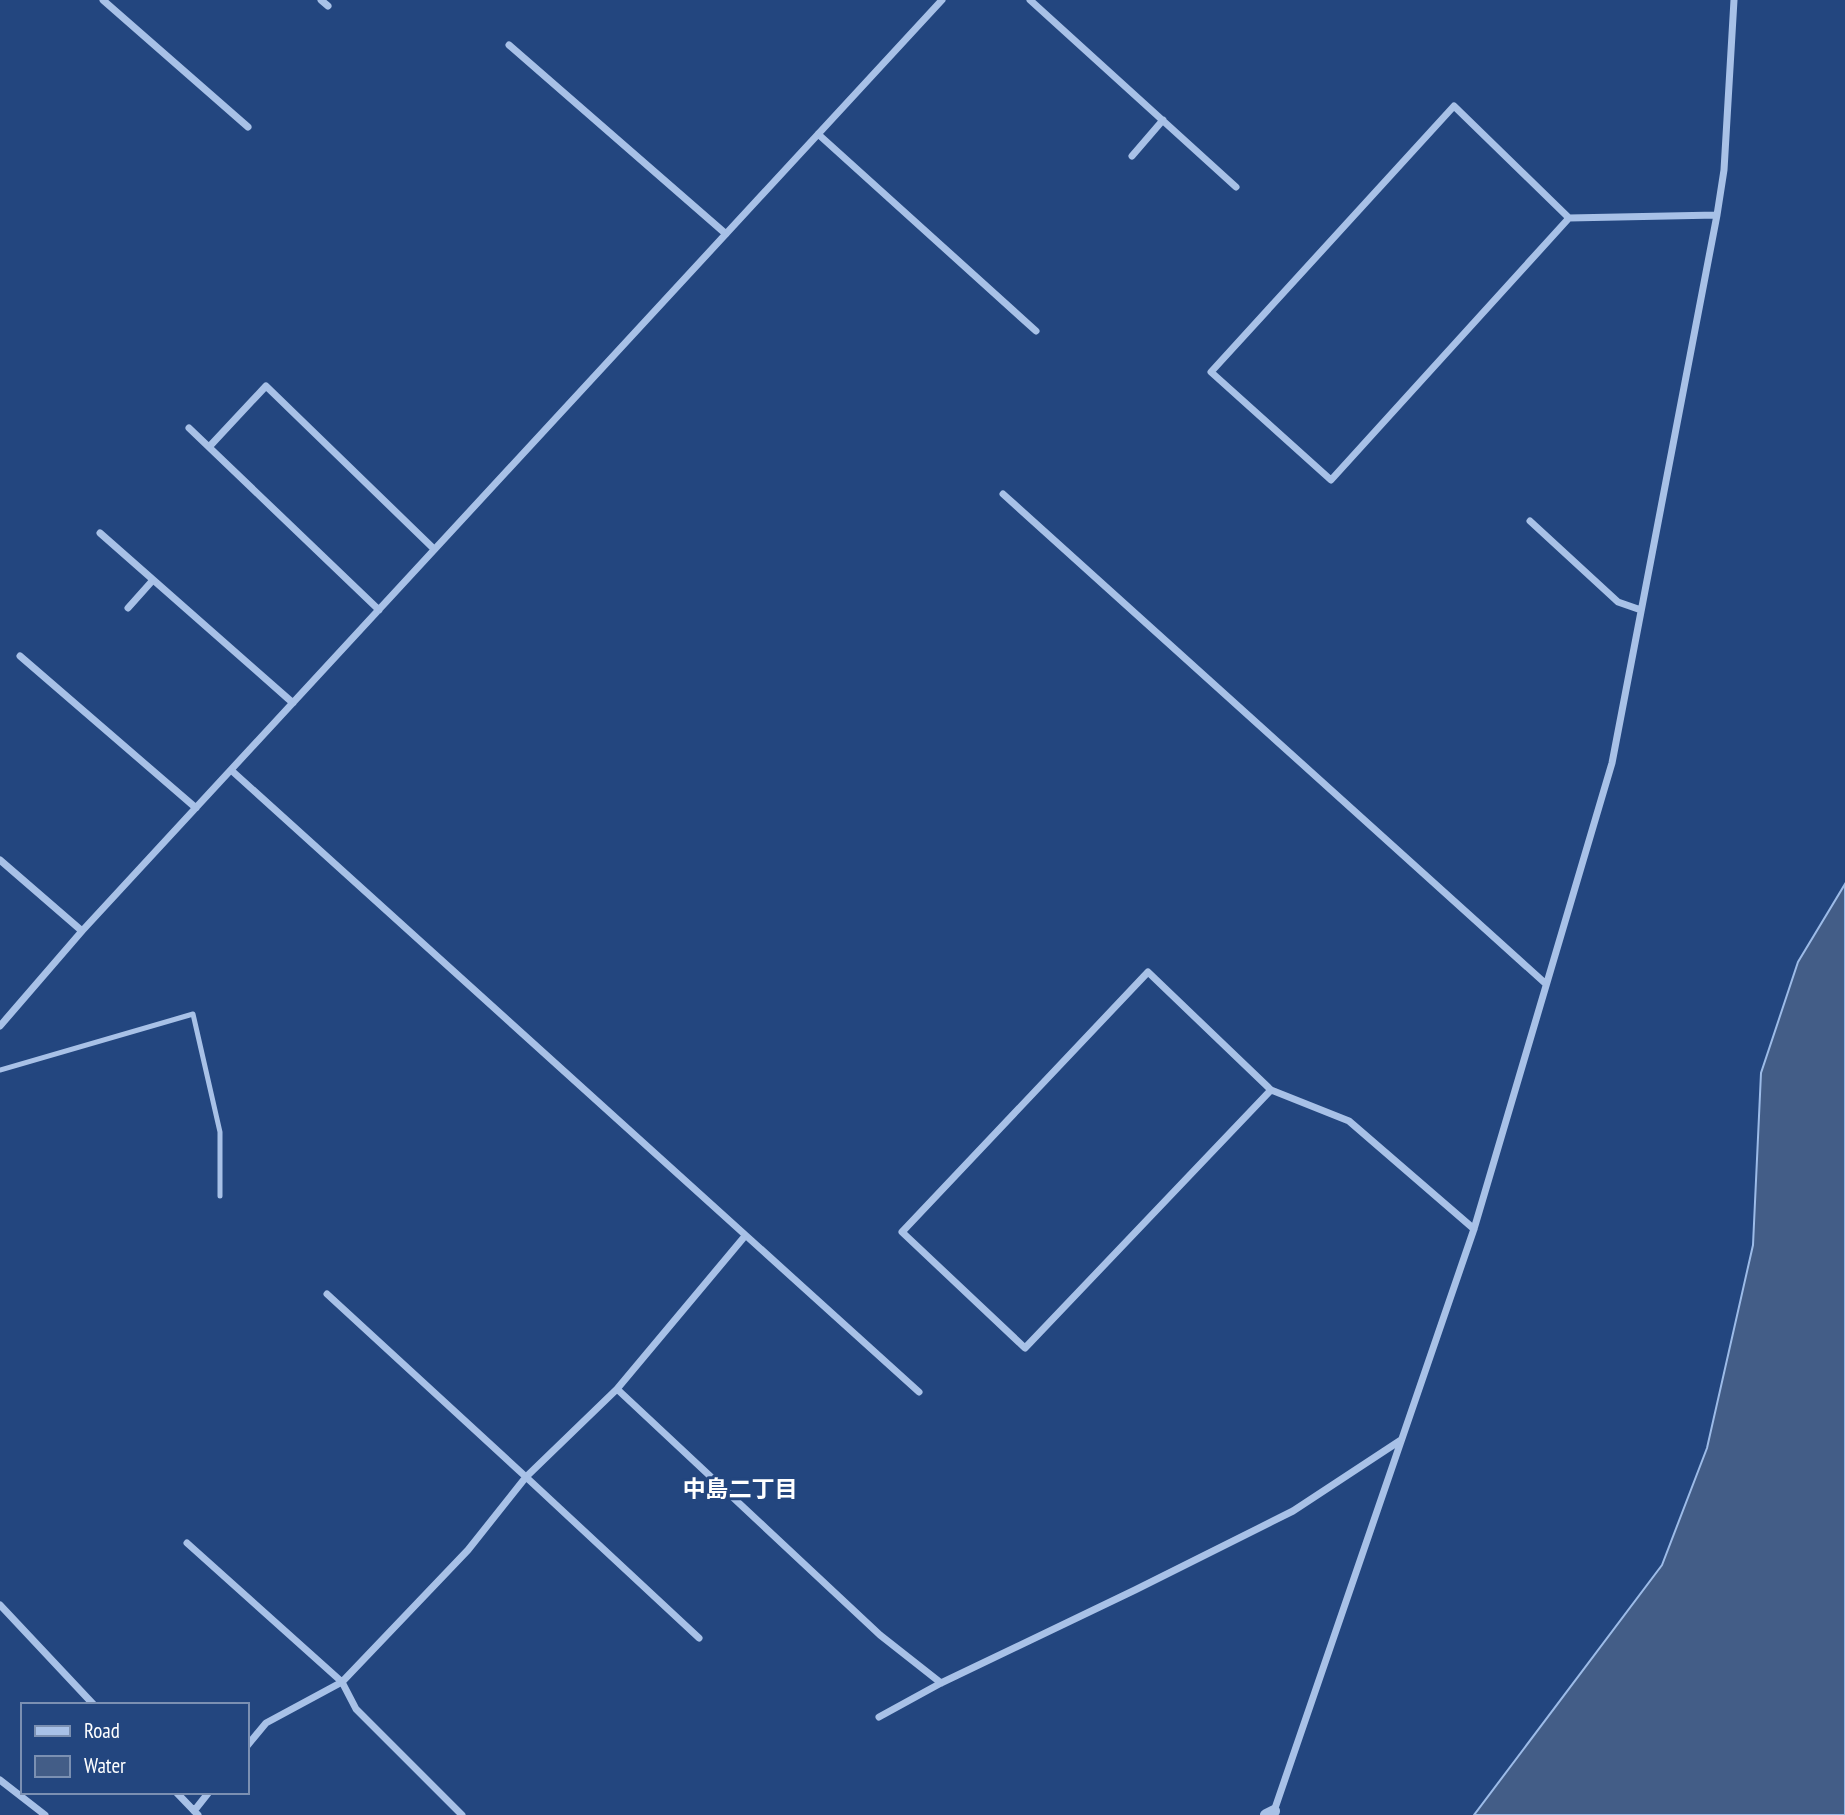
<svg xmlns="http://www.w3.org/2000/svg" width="1845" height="1815" font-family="'PT Sans Narrow','Noto Sans JP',sans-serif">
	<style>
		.water { fill: #435d87; stroke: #9cbbe8; stroke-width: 2 }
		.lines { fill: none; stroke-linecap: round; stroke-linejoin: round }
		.service { stroke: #a8c1e7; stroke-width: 5 }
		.minor { stroke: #a8c1e7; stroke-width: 7 }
		.tertiary { stroke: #a8c1e7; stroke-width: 12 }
		.labels { text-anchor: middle; stroke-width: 6; stroke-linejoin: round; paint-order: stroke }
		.neighbourhood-label { font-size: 23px; font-weight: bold; fill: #fff; stroke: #23467f }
	</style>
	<rect width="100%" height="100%" fill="#23467f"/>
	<path class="water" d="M1845,884V1815H1474L1662,1565L1707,1448L1753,1245L1761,1073L1798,962Z"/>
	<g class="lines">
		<path class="service" d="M0,1070L193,1014L220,1132V1196"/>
		<path class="minor" d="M103,0L248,127
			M321,0L328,6
			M1030,0L1236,187
			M509,45L726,234
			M818,134L1036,331
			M1132,156L1163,120
			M1569,218L1331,480L1211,372L1454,106L1569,218L1717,215
			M189,428L379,610
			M209,447L266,386L434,549
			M1003,494L1546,984
			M1530,521L1618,602L1641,610
			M100,533L293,703
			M128,608L153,580
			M20,656L196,808
			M231,770L919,1392
			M0,860L82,931
			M0,1026L82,931L942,0
			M1271,1090L1025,1348L902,1232L1148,972L1271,1090L1349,1121L1474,1229
			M745,1236L617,1389L880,1635L941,1683
			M617,1389L526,1477L699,1638
			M187,1543L342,1682L468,1550L526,1477L327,1294
			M0,1605L94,1705
			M879,1717L941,1683L1135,1590L1293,1511L1401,1440
			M247,1746L266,1723L342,1682L356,1709L462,1815
			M0,1780L45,1815
			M176,1792L198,1815
			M194,1811L209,1792
			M1273,1814L1474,1229L1612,763L1717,215L1724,170L1734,0"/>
		<path class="tertiary" d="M1266,1815L1274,1811"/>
	</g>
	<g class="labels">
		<g class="neighbourhood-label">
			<text x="740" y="1497">中島二丁目</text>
		</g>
	</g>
	<rect x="21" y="1703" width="228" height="91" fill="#23467f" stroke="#7b90b2" stroke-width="2"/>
	<rect x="35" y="1726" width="35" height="10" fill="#a8c1e7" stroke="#7b90b2" stroke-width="2"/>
	<text x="84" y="1738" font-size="21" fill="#ffffff">Road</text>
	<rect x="35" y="1756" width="35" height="21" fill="#435d87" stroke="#7b90b2" stroke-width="2"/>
	<text x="84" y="1773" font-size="21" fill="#ffffff">Water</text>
</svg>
